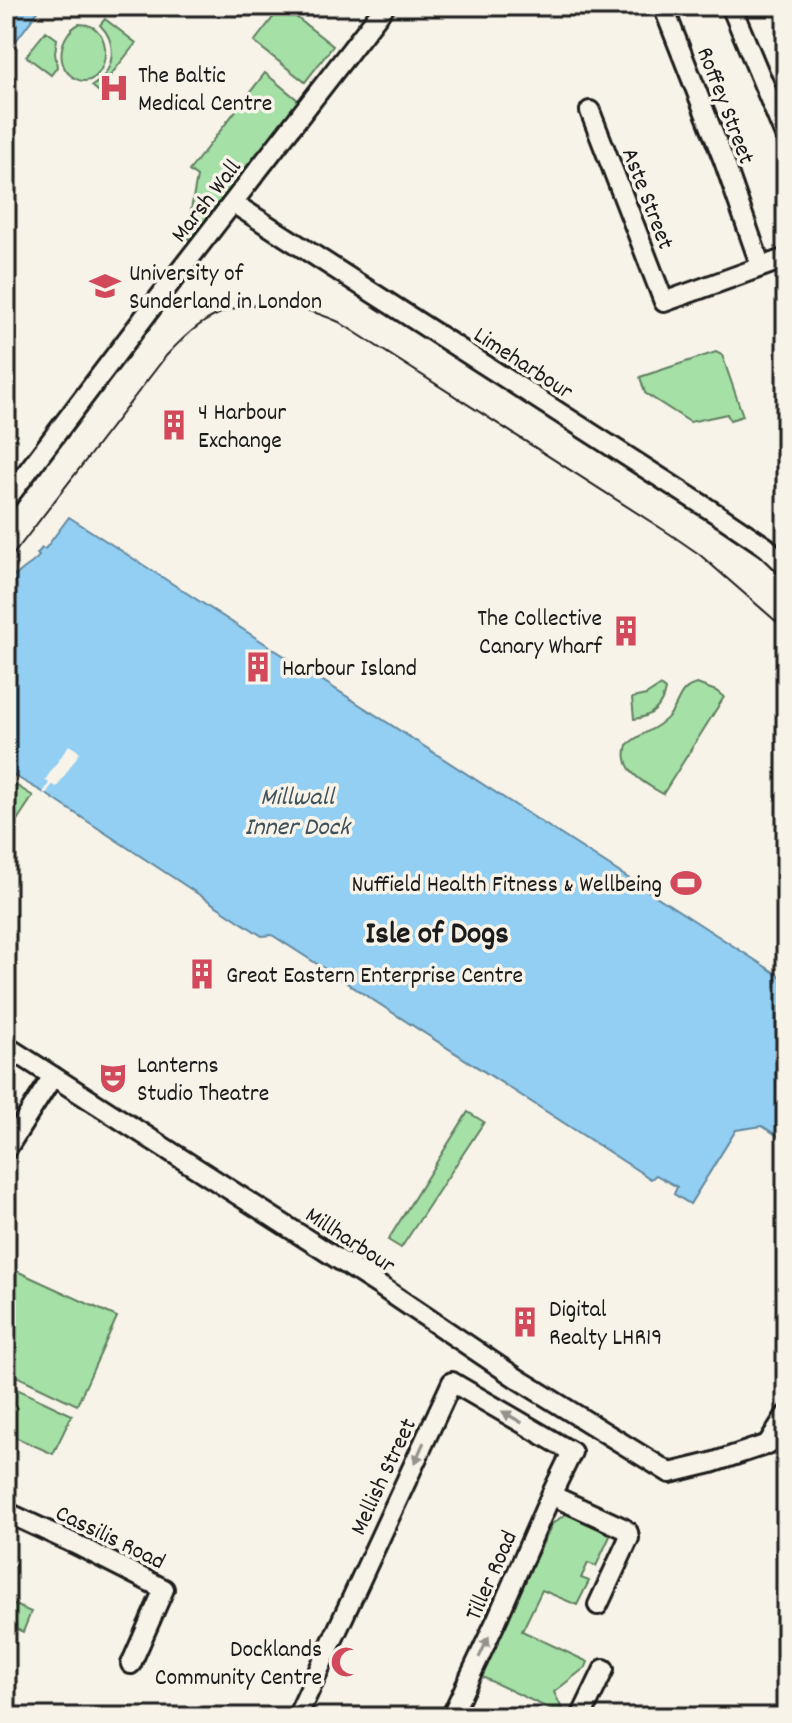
<svg xmlns="http://www.w3.org/2000/svg" width="792" height="1723" font-family="Dekko,sans-serif">
	<style>
		.green { fill: #a5e0a6; stroke: #607e61; stroke-width: 2 }
		.water { fill: #92cff3; stroke: #63879d; stroke-width: 2 }
		.pier { fill: #f7f3e8 }
		.lines { fill: none; stroke-linecap: round; stroke-linejoin: round }
		.minor-casing { stroke: #1c1c1c; stroke-width: 24 }
		.minor { stroke: #f7f3e8; stroke-width: 18 }
		.tram { stroke: #1c1c1c; stroke-width: 2 }
		.oneway { fill: #94928c }
		.labels { text-anchor: middle; stroke-width: 7; stroke-linejoin: round; paint-order: stroke }
		.poi-label { font-size: 24px; fill: #1c1c1c; stroke: #f7f3e8; text-anchor: start }
		.street-label { font-size: 24px; fill: #1c1c1c; stroke: #f7f3e8 }
		.water-label { font-size: 26px; font-style: italic; fill: #3f525c; stroke: #f7f3e8 }
		.district-label { font-size: 32px; font-weight: bold; fill: #1c1c1c; stroke: #f7f3e8 }
	</style>
	<rect width="100%" height="100%" fill="#f7f3e8"/>
	<filter id="ink" filterUnits="userSpaceOnUse"><feTurbulence type="fractalNoise" baseFrequency=".0125" numOctaves="2"/><feDisplacementMap in="SourceGraphic" scale="16" xChannelSelector="R" yChannelSelector="G"/><feConvolveMatrix kernelMatrix="1 2 1 2 8 2 1 2 1" color-interpolation-filters="sRGB"/></filter>
	<g filter="url(#ink)">
		<path class="green" d="M282,6L333,46L305,82L254,42Z
			M105,19L136,43L98,91L92,86C114,73 119,44 100,25Z
			M79,24C122,23 106,99 73,77C54,65 60,34 79,24Z
			M46,31L57,39L55,53L57,67L51,75L26,56Z
			M265,73L299,101L190,240L186,237L197,177L189,171Z
			M716,352L722,355L743,416L730,420L727,414L690,422L645,393L640,377Z
			M697,684L716,691L724,697L663,794C644,783 619,771 627,745C639,733 658,730 669,716C680,703 678,688 697,684Z
			M660,686L665,690C662,707 651,717 634,719L632,698L646,695Z
			M6,779L33,796L6,837Z
			M468,1112L484,1122L401,1248L388,1240Z
			M10,1268L117,1317L77,1405L6,1371V1291Z
			M6,1384L72,1415L53,1454L6,1433Z
			M567,1513L611,1534L596,1566L588,1563L581,1578L589,1581L577,1605L542,1590L522,1631L588,1662L586,1667L554,1692L565,1715L561,1717H547L550,1709L480,1676L552,1524Z
			M6,1601L31,1612L23,1632L6,1624Z"/>
		<path class="water" d="M6,6H42L6,54Z
			M69,517L786,980V1054L775,1072L781,1095L786,1099V1141L762,1126L736,1130L690,1204L674,1194L677,1187L656,1175L651,1179L272,935L262,936L46,794L6,771V569L16,576C23,567 32,565 39,556L37,554L42,548L45,549Z"/>
		<path class="pier" d="M69,745L80,752L57,787L52,785L46,794L43,793L49,783L45,780Z"/>
		<g class="lines">
			<g class="minor-casing">
				<path id="minor" d="M663,6L724,161L761,267
					M731,6L786,138
					M590,111L664,302L786,258
					M233,203L723,518L766,547L786,566
					M6,500L155,303L385,6
					M6,1046L383,1288L518,1379L670,1473L711,1463L786,1438
					M6,1150L53,1076
					M767,1445L786,1415
					M551,1495L623,1528L628,1532L629,1538L598,1605
					M6,1512L75,1544L164,1589L131,1664
					M297,1717L452,1382L572,1452L551,1495L497,1619L451,1717
					M581,1717L604,1669"/>
			</g>
			<use href="#minor" class="minor"/>
			<path class="tram" d="M6,564L166,356C176,345 186,335 198,326C241,295 292,301 339,322L670,534L699,554L786,630"/>
		</g>
		<defs><path id="oneway-solid" d="M-6-.8H1V-3.2L6.5 0L1 3.2V.8H-6Z" transform="scale(2)"/></defs>
		<g class="oneway">
			<use href="#oneway-solid" transform="translate(512 1417) rotate(-150)"/>
			<use href="#oneway-solid" transform="translate(419 1453) rotate(114)"/>
			<use href="#oneway-solid" transform="translate(484 1647) rotate(-65)"/>
		</g>
	</g>
	<defs>
		<g id="hospital-bare" transform="scale(2.4)"><path d="M-5-5h3v3.5h4V-5h3V5h-3V1.5h-4V5h-3Z" fill="#d1495b" stroke="#f7f3e8" stroke-width="2.5" paint-order="stroke"/></g>
		<g id="university-bare" transform="scale(2.4)"><path d="M0-5L7-2L0 1L-7-2ZM-4 1L0 2.5L4 1V4Q0 6-4 4Z" fill="#d1495b" stroke="#f7f3e8" stroke-width="2.5" paint-order="stroke"/></g>
		<g id="building-bare" transform="scale(2.4)"><path d="M-4-6H4V6H1V3H-1V6H-4ZM-2.5-4.3h1.7v1.8h-1.7ZM.8-4.3h1.7v1.8H.8ZM-2.5-1h1.7V.8h-1.7ZM.8-1h1.7V.8H.8Z" fill="#d1495b" stroke="#f7f3e8" stroke-width="2.5" paint-order="stroke"/></g>
		<g id="stadium-bare" transform="scale(2.4)"><path d="M0-5a6.5 5 0 1 0 0 10a6.5 5 0 1 0 0-10ZM-3.5-1.8h7v3.6h-7Z" fill="#d1495b" stroke="#f7f3e8" stroke-width="2.5" paint-order="stroke"/></g>
		<g id="theatre-bare" transform="scale(2.4)"><path d="M-5-5.5Q0-4 5-5.5V0Q5 5 0 6Q-5 5-5 0ZM-3.3-2.5H-1v1.5H-3.3ZM1-2.5H3.3v1.5H1ZM-2.8 1Q0 5.5 2.8 1Z" fill="#d1495b" stroke="#f7f3e8" stroke-width="2.5" paint-order="stroke"/></g>
		<g id="mosque-bare" transform="scale(2.4)"><path d="M3.5-4.9A6 6 0 1 0 3.5 4.9A5 5 0 1 1 3.5-4.9Z" fill="#d1495b" stroke="#f7f3e8" stroke-width="2.5" paint-order="stroke"/></g>
	</defs>
	<g fill-rule="evenodd">
		<use href="#hospital-bare" x="114" y="88"/>
		<use href="#university-bare" x="105" y="286"/>
		<use href="#building-bare" x="174" y="425"/>
		<use href="#building-bare" x="626" y="631"/>
		<use href="#building-bare" x="258" y="667"/>
		<use href="#stadium-bare" x="686" y="883"/>
		<use href="#building-bare" x="202" y="974"/>
		<use href="#theatre-bare" x="113" y="1078"/>
		<use href="#building-bare" x="525" y="1322"/>
		<use href="#mosque-bare" x="346" y="1662"/>
	</g>
	<g class="labels">
		<g class="poi-label">
			<text x="138" y="82">The Baltic<tspan x="138" dy="28">Medical Centre</tspan></text>
			<text x="129" y="280">University of<tspan x="129" dy="28">Sunderland in London</tspan></text>
			<text x="198" y="419">4 Harbour<tspan x="198" dy="28">Exchange</tspan></text>
			<text x="602" y="625" text-anchor="end">The Collective<tspan x="602" dy="28">Canary Wharf</tspan></text>
			<text x="282" y="675">Harbour Island</text>
			<text x="662" y="891" text-anchor="end">Nuffield Health Fitness &amp; Wellbeing</text>
			<text x="226" y="982">Great Eastern Enterprise Centre</text>
			<text x="137" y="1072">Lanterns<tspan x="137" dy="28">Studio Theatre</tspan></text>
			<text x="549" y="1316">Digital<tspan x="549" dy="28">Realty LHR19</tspan></text>
			<text x="322" y="1656" text-anchor="end">Docklands<tspan x="322" dy="28">Community Centre</tspan></text>
		</g>
		<g class="street-label">
			<text transform="translate(727 105) rotate(69)" y="8">Roffey Street</text>
			<text transform="translate(649 198) rotate(69)" y="8">Aste Street</text>
			<text transform="translate(205 200) rotate(-52)" y="8">Marsh Wall</text>
			<text transform="translate(524 362) rotate(33)" y="8">Limeharbour</text>
			<text transform="translate(351 1239) rotate(33)" y="8">Millharbour</text>
			<text transform="translate(382 1476) rotate(-65)" y="8">Mellish Street</text>
			<text transform="translate(111 1536) rotate(26)" y="8">Cassilis Road</text>
			<text transform="translate(490 1575) rotate(-66)" y="8">Tiller Road</text>
		</g>
		<g class="water-label">
			<text x="297" y="804">Millwall<tspan x="297" dy="30">Inner Dock</tspan></text>
		</g>
		<g class="district-label">
			<text x="437" y="942">Isle of Dogs</text>
		</g>
	</g>
	<rect width="792" height="1723" fill="none" stroke="#f7f3e8" stroke-width="32"/>
	<rect x="16" y="16" width="760" height="1691" fill="none" stroke="#1c1c1c" stroke-width="3" filter="url(#ink)"/>
</svg>
